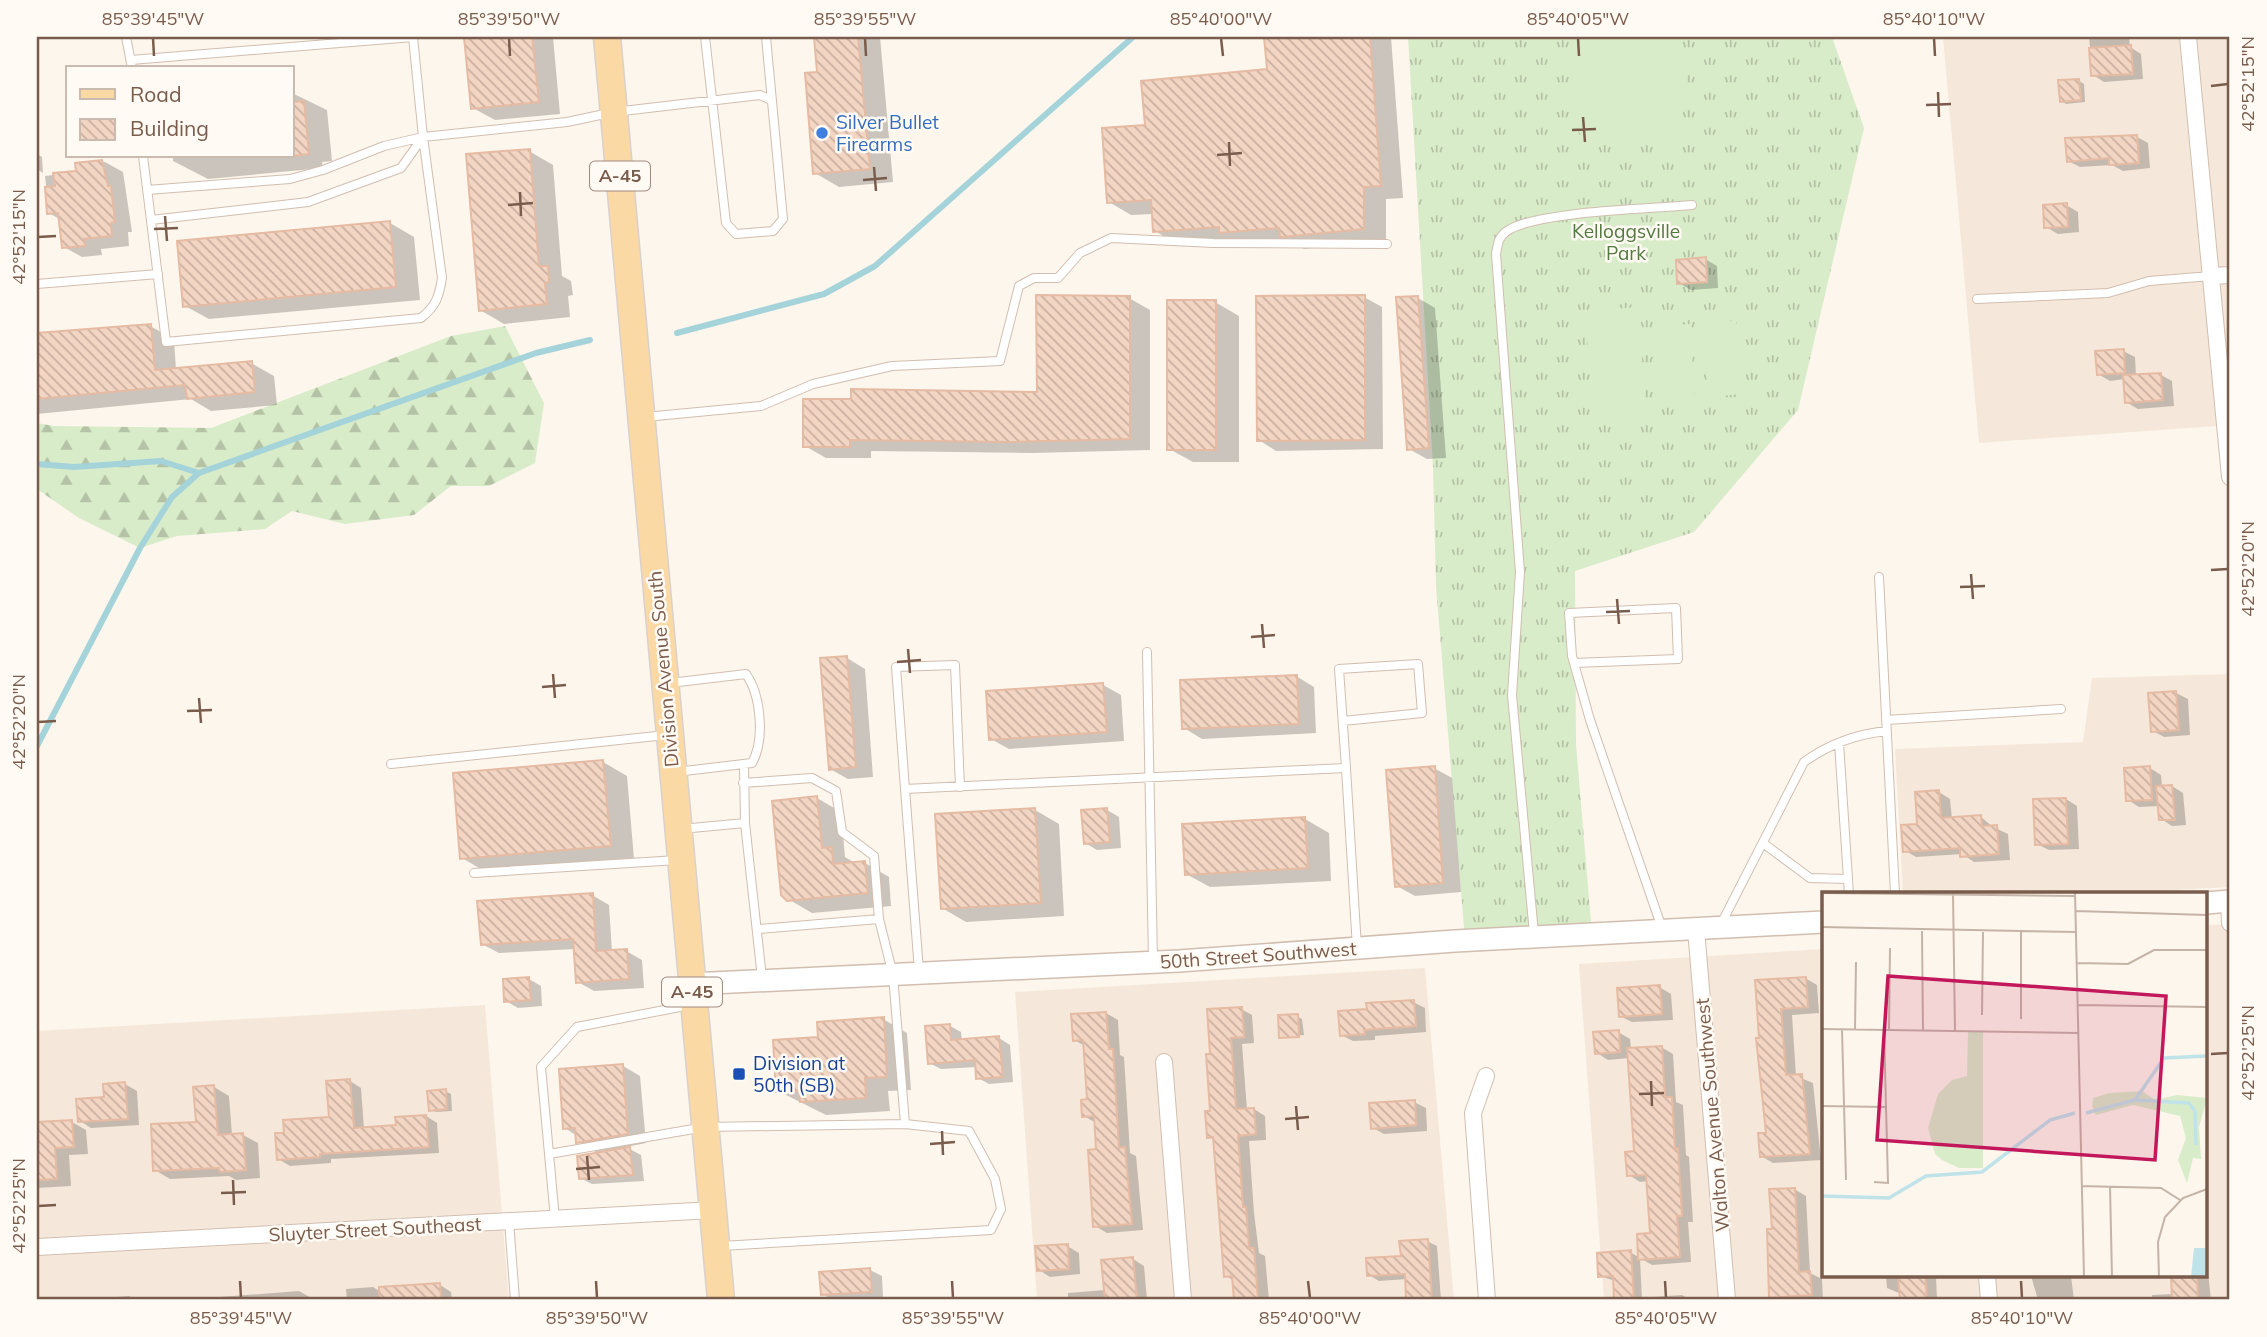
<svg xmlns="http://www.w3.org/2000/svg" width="2267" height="1337" font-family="Mulish,sans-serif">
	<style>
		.residential { fill: #f5e8da }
		.grass { fill: url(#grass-tufts) }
		.forest { fill: url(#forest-firs) }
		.pitch { fill: #d8ecc9 }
		.shadow { fill: #0003 }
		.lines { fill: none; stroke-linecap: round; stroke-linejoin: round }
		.stream { stroke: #a5d3da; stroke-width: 6 }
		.building { fill: url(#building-back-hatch); stroke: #e6bba3; stroke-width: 2 }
		.service-casing { stroke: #d1beb0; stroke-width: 10 }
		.minor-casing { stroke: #d1beb0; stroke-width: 18 }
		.tertiary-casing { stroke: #d1beb0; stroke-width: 24 }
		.primary-casing { stroke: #dad1cd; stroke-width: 29 }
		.service { stroke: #fff; stroke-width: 8 }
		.minor { stroke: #fff; stroke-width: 16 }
		.tertiary { stroke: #fff; stroke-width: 21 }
		.primary { stroke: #fbd9a5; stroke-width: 26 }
		.ticks { fill: none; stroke: #7a5c4d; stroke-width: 2.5 }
		.shop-dot { fill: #3f7fe0; stroke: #fffaf3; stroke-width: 2.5 }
		.transit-dot { fill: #1a4fb4; stroke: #fffaf3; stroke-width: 2.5 }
		.labels { text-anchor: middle; stroke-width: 5; stroke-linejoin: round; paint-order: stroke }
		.shield { fill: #fffaf3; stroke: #a28b7f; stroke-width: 2 }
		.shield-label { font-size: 18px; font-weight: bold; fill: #7a5c4d }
		.shop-label { font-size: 19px; fill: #366cbe; stroke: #fffaf3; text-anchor: start }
		.park-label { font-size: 19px; fill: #537a41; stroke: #fffaf3 }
		.street-label { font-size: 19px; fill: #7a5c4d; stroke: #fffaf3 }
		.transit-label { font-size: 19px; fill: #164399; stroke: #fffaf3; text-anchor: start }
		.inset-river { fill: none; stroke: #bfe3e8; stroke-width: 3.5 }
		.inset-road { fill: none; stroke: #c5b3a7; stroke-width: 2 }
		.view { fill: #c2185b; fill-opacity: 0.15; stroke: #c2185b; stroke-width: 3.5 }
		.inset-edge { fill: none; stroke: #7a5c4d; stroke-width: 3.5 }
		.neatline { fill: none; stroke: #7a5c4d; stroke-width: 2.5 }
		.ticks-label { font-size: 18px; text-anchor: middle; fill: #7a5c4d }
	</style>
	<defs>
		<pattern id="grass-tufts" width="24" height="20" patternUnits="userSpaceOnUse" patternTransform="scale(1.75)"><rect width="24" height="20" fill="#d8ecc9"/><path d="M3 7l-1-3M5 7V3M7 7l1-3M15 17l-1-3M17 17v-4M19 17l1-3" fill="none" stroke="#b4c2a5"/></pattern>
		<pattern id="forest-firs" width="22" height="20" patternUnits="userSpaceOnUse" patternTransform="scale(1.75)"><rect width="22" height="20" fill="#d8ecc9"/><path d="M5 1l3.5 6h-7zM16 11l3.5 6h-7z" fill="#b4c2a5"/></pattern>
		<pattern id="building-back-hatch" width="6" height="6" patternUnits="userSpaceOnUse" patternTransform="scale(1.75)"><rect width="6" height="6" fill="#f3d5c3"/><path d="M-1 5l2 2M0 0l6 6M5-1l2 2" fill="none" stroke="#cab0a1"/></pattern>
	</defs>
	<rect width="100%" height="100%" fill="#fdf6ec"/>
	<path class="residential" d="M1943,37H2230V425L1979,443Z
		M2230,674V887L2099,894H1903L1895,749L2083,742L2092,678Z
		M2230,924V1300H1604L1579,964L1824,949V1276H2206V925Z
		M1425,968L1454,1300H1037L1015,992Z
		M485,1005L509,1300H37V1031Z"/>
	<path class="grass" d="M1408,37H1832L1864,128L1798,410L1694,532L1575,571L1576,744L1592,934L1465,940L1436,586L1433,466Z"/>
	<path class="forest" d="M505,326L544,403L535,463L489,486H451L414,515L345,524L292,511L265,529L177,536L140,548L79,518L37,489V423L54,426L211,428L451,336Z"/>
	<path class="pitch" d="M1579,37H1669C1697,72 1689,101 1673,140L1588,145L1577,129L1567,48Z
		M1638,307L1647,422L1594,426L1585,311Z
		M1736,320L1742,394L1708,397L1702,323Z
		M1690,324L1695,398L1661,400L1655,327Z"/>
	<path class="shadow" d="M466,37H553L560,114L495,120L473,108Z
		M816,37H880L893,182L839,187L815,173L819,74Z
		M1266,37H1391L1403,198L1386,199V241L1304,249L1291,241L1177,244L1155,231L1153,214L1131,215L1109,202L1147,127L1269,71Z
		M2089,37H2129L2130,47L2141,54L2143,79L2104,82L2093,75Z
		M2079,81L2084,84L2085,102L2066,104L2061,101Z
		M292,93L327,110L332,161L322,162L323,168L208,179L173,161V156H292Z
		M2137,137L2148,143L2150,168L2123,171L2112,165L2080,167L2068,161Z
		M529,151L553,165L562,276L571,281L573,295L568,296L570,317L504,324L480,310Z
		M37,154L42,157L43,173L37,169Z
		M105,162L123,172L132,232H128L129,246L101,249L102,255L82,257L64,247L61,220L49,213L45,176L78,172L77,165Z
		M2066,205L2078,212L2079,232L2058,234L2046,227Z
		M390,223L414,237L420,300L209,319L185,306Z
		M1705,259L1717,266L1718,288L1691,290L1679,283Z
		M1364,297L1382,307L1383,449L1276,451L1259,440Z
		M1129,298L1150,310V450L1032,453L871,451V458H826L805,446L1039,393Z
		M1418,298L1435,308L1446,458L1427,459L1409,449Z
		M1215,302L1239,316V462H1193L1169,449Z
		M150,326L174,339L176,370L251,363L274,376L277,405L211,411L191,399L37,414V336Z
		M2123,351L2135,357L2136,376L2161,375L2172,381L2174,406L2138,409L2126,402L2125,379L2110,381L2098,374Z
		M847,658L865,669L873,777L848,779L830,769Z
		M1296,676L1314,687L1316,733L1202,739L1184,728Z
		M1103,685L1121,695L1124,741L1009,749L991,739Z
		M2176,693L2188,699L2190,735L2164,737L2153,731Z
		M603,762L627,776L634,859L486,872L462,858Z
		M1434,768L1452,778L1461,892L1415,896L1397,886Z
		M2150,768L2161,775L2162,787L2172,786L2183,793L2186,825L2172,826L2161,819L2160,806L2139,807L2128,800Z
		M1939,792L1950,799L1952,819L1981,817L1993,827L2008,834L2010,860L1974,862L1962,854L1916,857L1904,850Z
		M817,798L841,812L845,857L855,863H865L889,877L891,906L812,913L788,899Z
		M2066,799L2077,806L2079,849L2049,850L2037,844Z
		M1035,810L1059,824L1064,916L966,922L942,908Z
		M1107,810L1119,817L1121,848L1097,850L1085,843Z
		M1305,819L1329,833L1331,881L1210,887L1186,874Z
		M592,895L609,905L612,952L626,951L642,960L644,988L594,991L578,982L575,949L499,953L482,944Z
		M1805,978L1817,985L1819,1013L1792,1015L1796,1076L1813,1083L1821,1160L1773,1163L1761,1156L1768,1134L1757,982Z
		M529,979L541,986L542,1006L518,1008L506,1001Z
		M1659,987L1671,994L1673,1020L1632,1022L1620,1016Z
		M1413,1002L1425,1008L1426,1032L1375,1036V1040L1353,1041L1341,1035L1369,1011Z
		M1241,1009L1252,1015L1254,1043L1242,1044L1247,1110L1254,1109L1265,1116L1266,1140L1249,1141L1254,1213L1259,1253L1265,1256L1269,1300H1236L1234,1281L1226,1276L1215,1140L1208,1137L1212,1112V1055Z
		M1106,1013L1118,1020L1120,1055L1124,1057L1130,1153L1136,1156L1143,1230L1107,1233L1095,1226L1096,1123L1084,1116L1089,1101L1085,1046L1074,1040Z
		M1297,1016L1302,1019L1304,1035L1281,1037Z
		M883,1019L907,1033L911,1090L888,1091L890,1111L826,1115L778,1091L820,1039Z
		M950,1026L961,1032L962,1041L999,1038L1010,1045L1013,1082L989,1084L978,1078L977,1067L941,1069L929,1063Z
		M1618,1032L1630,1039L1631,1049L1661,1047L1673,1054L1676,1102L1683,1105L1686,1155L1689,1157L1693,1222H1688L1691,1262L1652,1265L1640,1258L1642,1300H1616L1615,1281L1600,1276L1630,1252L1640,1258L1652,1234L1648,1181L1640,1182L1629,1175L1636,1153L1629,1058L1608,1060L1597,1053Z
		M623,1066L640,1076L646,1143L626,1147L641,1155L644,1181L592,1184L580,1178L599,1154L578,1142L577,1136L565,1128Z
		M350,1081L361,1088L364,1129L398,1127L426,1116L437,1123L439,1153L331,1159V1163L290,1166L278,1159L285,1134L331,1118Z
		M125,1084L137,1091L139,1125L91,1128L80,1121Z
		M214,1087L229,1096L232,1135H243L258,1143L260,1178L236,1180L229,1176L170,1179L155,1170L197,1123Z
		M445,1091L451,1094L452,1111L436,1112L430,1109Z
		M1414,1102L1426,1108L1427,1131L1384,1134L1373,1128Z
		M72,1122L86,1130L88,1154L69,1155L71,1186L37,1188V1124Z
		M1794,1189L1806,1196L1810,1273L1822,1279L1823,1300H1777L1771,1297L1774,1231Z
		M1427,1241L1437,1246L1441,1300H1408L1407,1279L1379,1281L1369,1275Z
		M1067,1246L1079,1253L1080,1274L1050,1277L1039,1270Z
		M2206,1254L2211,1300H2152V1295L2174,1294L2172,1276H2206Z
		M1133,1259L1144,1266L1147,1300H1068V1293L1105,1290Z
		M870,1270L882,1276L883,1298L833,1300L822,1294Z
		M1886,1276H1936L1937,1300H1901V1294L1887,1288Z
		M2031,1276H2071L2074,1300H2038Z
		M440,1285L451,1292L452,1300H411L410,1287Z
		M373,1287L384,1294L385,1300H347L346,1289Z
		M299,1291L315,1300H179Z
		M1682,1295L1691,1300H1652V1297Z
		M129,1296L137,1300H102V1298Z"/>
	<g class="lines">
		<path class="stream" d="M677,333L824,294L875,266L1133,37
			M37,464L74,467L161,461L199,473
			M37,746L140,548L172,497L199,473L536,353L590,340"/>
	</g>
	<path class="building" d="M464,37H532L539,102L471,109Z
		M814,37H858L870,169L813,174L805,73L817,72Z
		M1264,37H1370L1381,186L1364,187V229L1283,237H1280L1279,228L1219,233V227L1153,232L1151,200L1107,203L1102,128L1145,125L1141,81L1267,69Z
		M2131,45L2133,74L2091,76L2089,48Z
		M2079,79L2081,100L2060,102L2058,80Z
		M304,101L309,154L292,156V102Z
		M2137,135L2139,163L2109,165V158L2067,162L2065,138Z
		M530,149L539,266H548L549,282L545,283L547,304L479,311L466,154Z
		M102,160L108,186H111L115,222L111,223L112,236L84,239L85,246L62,248L58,213L47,214L45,187L55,186L53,173L76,171L75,163Z
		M2067,203L2068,227L2044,228L2043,205Z
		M390,221L396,287L183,307L177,241Z
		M1706,257L1707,282L1677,284L1676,260Z
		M1036,295L1130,296V439L1010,442L850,440V447H803V399H851V389L1037,392Z
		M1365,295V440L1257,441L1256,296Z
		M1418,296L1429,448L1407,450L1396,297Z
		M1167,300H1216V450H1167Z
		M151,324L155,370L252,361L255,392L187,399L185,385L37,399V333Z
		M2124,349L2125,373L2097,375L2095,351Z
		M2161,373L2163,400L2125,403L2123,375Z
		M847,656L856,767L829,770L820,658Z
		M1297,675L1299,724L1182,729L1180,680Z
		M1103,683L1107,732L989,740L986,691Z
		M2176,691L2179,730L2151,732L2148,693Z
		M603,760L611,846L460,859L453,773Z
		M1435,766L1443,883L1395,887L1386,770Z
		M2150,766L2152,800L2126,801L2124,768Z
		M2172,785L2175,820H2159L2156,786Z
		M1939,790L1941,818L1981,815L1982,826L1997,825L1999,854L1960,857V848L1903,852L1901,825L1917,824L1915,792Z
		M817,796L822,848L832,847L833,864L865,861L868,893L787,901L781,895L772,801Z
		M2066,798L2068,844L2035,845L2033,799Z
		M1035,808L1041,903L941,909L935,814Z
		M1107,808L1110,842L1084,844L1081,810Z
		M1305,817L1308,868L1185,875L1182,824Z
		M593,893L596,951L627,949L629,979L576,983L573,939L481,945L477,901Z
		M529,977L531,1000L504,1002L503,979Z
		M1806,977L1808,1007L1781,1009L1786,1075L1802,1074L1810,1154L1760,1157L1758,1133H1766L1756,1038H1759L1755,980Z
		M1660,985L1662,1014L1619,1017L1617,988Z
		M1414,1000L1416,1026L1364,1030L1365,1034L1340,1036L1338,1011L1367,1009L1366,1003Z
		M1242,1007L1244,1037L1231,1038L1236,1109L1254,1108L1256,1134L1238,1136L1243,1207H1246L1249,1248H1254L1258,1300H1234L1232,1276L1224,1277L1213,1137L1207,1138L1205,1111H1210L1206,1054H1210L1207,1009Z
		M1106,1012L1109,1049H1113L1119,1148L1125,1147L1132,1224L1093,1227L1088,1150L1096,1149L1094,1116L1082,1117L1081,1100L1087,1099L1083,1040L1073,1041L1071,1014Z
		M1298,1014L1299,1037L1279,1038L1278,1015Z
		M884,1017L887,1077L865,1078L866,1098L800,1102V1091L776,1092L773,1040L818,1037L817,1022Z
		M950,1024L951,1040L999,1036L1003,1077L976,1079L975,1060L928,1064L925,1026Z
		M1619,1030L1620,1052L1595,1054L1593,1032Z
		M1662,1046L1665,1097H1672L1675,1149L1678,1148L1682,1216H1677L1680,1257L1638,1260L1637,1234L1650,1233L1646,1175L1627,1176L1625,1152L1634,1151L1627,1048Z
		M623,1064L628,1134L576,1143L575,1128L563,1129L559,1069Z
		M350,1079L354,1128L396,1125L395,1117L426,1115L429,1147L320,1154V1157L277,1160L275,1133H284L283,1120L329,1117L326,1081Z
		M125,1082L128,1119L78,1122L76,1099L104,1097L103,1084Z
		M214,1085L218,1135L243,1133L246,1170L220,1172L219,1168L153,1171L151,1124L196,1122L193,1087Z
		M446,1089L447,1109L429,1111L427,1091Z
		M1415,1100L1416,1125L1371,1129L1369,1103Z
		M72,1120L74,1147L55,1148L57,1179L37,1180V1122Z
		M630,1147L633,1175L579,1179L577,1156Z
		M1795,1188L1799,1272L1810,1271L1812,1295L1769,1298L1767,1229H1772L1769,1189Z
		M1428,1239L1432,1300H1406L1405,1274L1367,1276L1366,1258L1401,1256L1399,1241Z
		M1068,1244L1069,1269L1037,1271L1035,1246Z
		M1631,1250L1634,1300H1614L1613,1276L1598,1277L1597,1253Z
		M1133,1257L1137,1300H1105L1101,1260Z
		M870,1268L872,1292L821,1295L819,1272Z
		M1898,1276H1925L1927,1300H1900Z
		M2171,1276H2197L2198,1300H2172Z
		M440,1283L441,1300H379V1287Z"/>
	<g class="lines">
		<g class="service-casing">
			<path id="service" d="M126,37L132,68
				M413,37L423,137L567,122L614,112L760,95L771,100
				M705,37L726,223L736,234L773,231L783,219L766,37
				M131,60L413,37
				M143,156L166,342L421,318C436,306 439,297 442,278L423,137
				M147,190L290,179L323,170L384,146L423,137
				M151,220L308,202L401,168L423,137
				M37,284L158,274
				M1977,299L2108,293L2149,281L2211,276
				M645,417L761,406L813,384L892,366L1000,361L1019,286L1034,278H1058L1080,253L1111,238L1213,243L1387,244
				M1879,577L1895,894
				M1147,652L1153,960
				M1574,663L1678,659L1676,608L1569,613L1572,656L1590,720L1662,928
				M670,683L746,674C761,695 765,740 752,763L676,772
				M1886,720L2061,709
				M1343,721L1422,713L1418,664L1339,669L1346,768
				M1839,743L1849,894
				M391,764L666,735
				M744,764L745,823L762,978
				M743,783L812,778L836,791L842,832L874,856L879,919
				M905,789L896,667L955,665L960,787
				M681,829L745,823
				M1763,843L1810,878L1848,879
				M474,873L677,860
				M1720,926L1804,762C1829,744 1856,734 1887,731
				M1534,934L1512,695L1520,572L1496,254C1498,244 1498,237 1507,231C1536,211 1652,209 1692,205
				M919,971L905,789L1346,768L1357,948
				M549,1154L705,1127L905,1124
				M555,1219L541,1067L577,1027L690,1005
				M509,1221L515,1300
				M721,1246L991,1230L1001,1209L995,1179L969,1131L905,1124L893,975L879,919L759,929"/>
		</g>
		<g class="minor-casing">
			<path id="minor" d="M2188,37L2230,477
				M2211,276L2230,275
				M2229,901L2230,923
				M1696,929L1727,1300
				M1164,1062L1183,1300
				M1486,1076L1473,1113L1487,1300
				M37,1247L713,1210
				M1987,1276L1989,1300"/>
		</g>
		<g class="tertiary-casing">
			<path id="tertiary" d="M2206,903L2230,901
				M691,984L1179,961L1455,941L1824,922"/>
		</g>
		<g class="primary-casing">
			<path id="primary" d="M607,37L721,1300"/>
		</g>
		<use href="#service" class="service"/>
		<use href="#minor" class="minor"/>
		<use href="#tertiary" class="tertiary"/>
		<use href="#primary" class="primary"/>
	</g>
	<path class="ticks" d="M153,38L154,56M509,38L510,56M865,38L866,56M1221,38L1223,56M1578,38L1579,56M1934,38L1935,56M2211,86L2228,84M1938,92L1939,117M1926,105L1951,104M1583,117L1585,142M1572,130L1596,129M1229,142L1230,166M1217,155L1242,153M874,167L876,191M863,180L887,178M520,192L521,216M508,205L533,203M165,216L167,241M154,229L178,228M38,237L56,236M2211,570L2228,569M1971,574L1973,599M1960,587L1985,586M1617,599L1619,624M1606,612L1630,611M1262,624L1264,648M1251,637L1275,635M908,649L910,673M897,662L921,660M553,674L555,698M542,687L566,685M199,698L201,723M187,711L212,710M38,722L56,721M2211,1054L2228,1053M1651,1081L1652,1106M1639,1094L1664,1093M1296,1106L1298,1130M1285,1119L1309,1117M942,1131L943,1155M930,1144L955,1142M587,1156L589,1180M576,1169L600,1167M233,1180L234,1205M221,1193L246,1192M38,1206L56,1205M240,1281L241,1298M596,1281L597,1298M952,1281L953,1298M1308,1281L1310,1298M1665,1281L1666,1298M2021,1281L2022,1298"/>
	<circle class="shop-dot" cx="822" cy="133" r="7"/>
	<rect class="transit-dot" x="732" y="1067" width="14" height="14" rx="3.5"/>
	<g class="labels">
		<g class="shield">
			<rect x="590" y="161.5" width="60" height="29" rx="5"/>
			<rect x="662" y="977.5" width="60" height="29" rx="5"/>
		</g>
		<g class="shield-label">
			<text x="620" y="182">A-45</text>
			<text x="692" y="998">A-45</text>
		</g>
		<g class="shop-label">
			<text x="836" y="129">Silver Bullet<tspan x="836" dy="22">Firearms</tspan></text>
		</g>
		<g class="park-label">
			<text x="1626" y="238">Kelloggsville<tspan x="1626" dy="22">Park</tspan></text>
		</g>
		<g class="street-label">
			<text transform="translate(663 669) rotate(-95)" y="7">Division Avenue South</text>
			<text transform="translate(1258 955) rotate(-4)" y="7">50th Street Southwest</text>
			<text transform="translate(1712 1115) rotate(-95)" y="7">Walton Avenue Southwest</text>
			<text transform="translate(375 1229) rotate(-3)" y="7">Sluyter Street Southeast</text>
		</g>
		<g class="transit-label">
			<text x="753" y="1070">Division at<tspan x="753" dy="22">50th (SB)</tspan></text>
		</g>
	</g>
	<g transform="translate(1822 892)">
		<rect width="385" height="385" fill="#fdf6ec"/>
		<path d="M146,139L161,140V276H137L120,268L113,262L106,236L116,202L130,188L145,184Z" fill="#d8ecc9"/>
		<path d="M320,199L333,208L355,203L385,206L377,235L379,267L371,266L365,291L356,268L364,246L358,224L311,213L274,223L270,214L271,206L287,201Z" fill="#d8ecc9"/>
		<path d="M372,356H385V385H369Z" fill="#bfe3e8"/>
		<path class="inset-river" d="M313,208L367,211L373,219L374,253M264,221L313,208L342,166L385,164M0,304L67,306L104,284L160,280L228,228L253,221"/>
		<path class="inset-road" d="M253,0L262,385M0,1L253,4M131,1L133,139M254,19L385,23M0,35L254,40M100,39L101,138M199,40V127M255,71L306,72L332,58H385M256,113L385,115M160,123L161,40M0,137L257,141M20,137L24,288M33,137L34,70M67,138L68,56M0,214L64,215M52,290L66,291L62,138M259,294L339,296L358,308M288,294L290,385M337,385L336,350L343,325L361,306L385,297"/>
		<path class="view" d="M66,84L344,104L333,268L55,248Z"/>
		<rect width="385" height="385" class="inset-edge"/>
	</g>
	<rect width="2267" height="1337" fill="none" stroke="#fffaf3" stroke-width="77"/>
	<rect x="66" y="66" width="228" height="91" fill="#fffaf3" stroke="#cabbb1" stroke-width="2"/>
	<rect x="80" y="89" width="35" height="10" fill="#fbd9a5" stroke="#cabbb1" stroke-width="2"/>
	<text x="130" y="102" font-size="21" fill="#7a5c4d">Road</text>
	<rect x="80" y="119" width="35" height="21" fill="url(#building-back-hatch)" stroke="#cabbb1" stroke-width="2"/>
	<text x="130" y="136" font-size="21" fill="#7a5c4d">Building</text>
	<rect x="38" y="38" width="2190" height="1260" class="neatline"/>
	<g class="ticks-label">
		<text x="153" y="25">85°39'45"W</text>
		<text x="509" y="25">85°39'50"W</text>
		<text x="865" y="25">85°39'55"W</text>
		<text x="1221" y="25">85°40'00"W</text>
		<text x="1578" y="25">85°40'05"W</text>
		<text x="1934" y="25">85°40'10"W</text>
		<text transform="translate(2248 84) rotate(-90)" y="6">42°52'15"N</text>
		<text transform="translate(19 237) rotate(-90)" y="6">42°52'15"N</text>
		<text transform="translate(2248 569) rotate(-90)" y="6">42°52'20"N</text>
		<text transform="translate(19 722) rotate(-90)" y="6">42°52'20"N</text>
		<text transform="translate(2248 1053) rotate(-90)" y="6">42°52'25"N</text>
		<text transform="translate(19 1206) rotate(-90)" y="6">42°52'25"N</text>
		<text x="241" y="1324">85°39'45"W</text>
		<text x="597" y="1324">85°39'50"W</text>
		<text x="953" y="1324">85°39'55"W</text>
		<text x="1310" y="1324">85°40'00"W</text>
		<text x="1666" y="1324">85°40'05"W</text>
		<text x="2022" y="1324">85°40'10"W</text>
	</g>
</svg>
